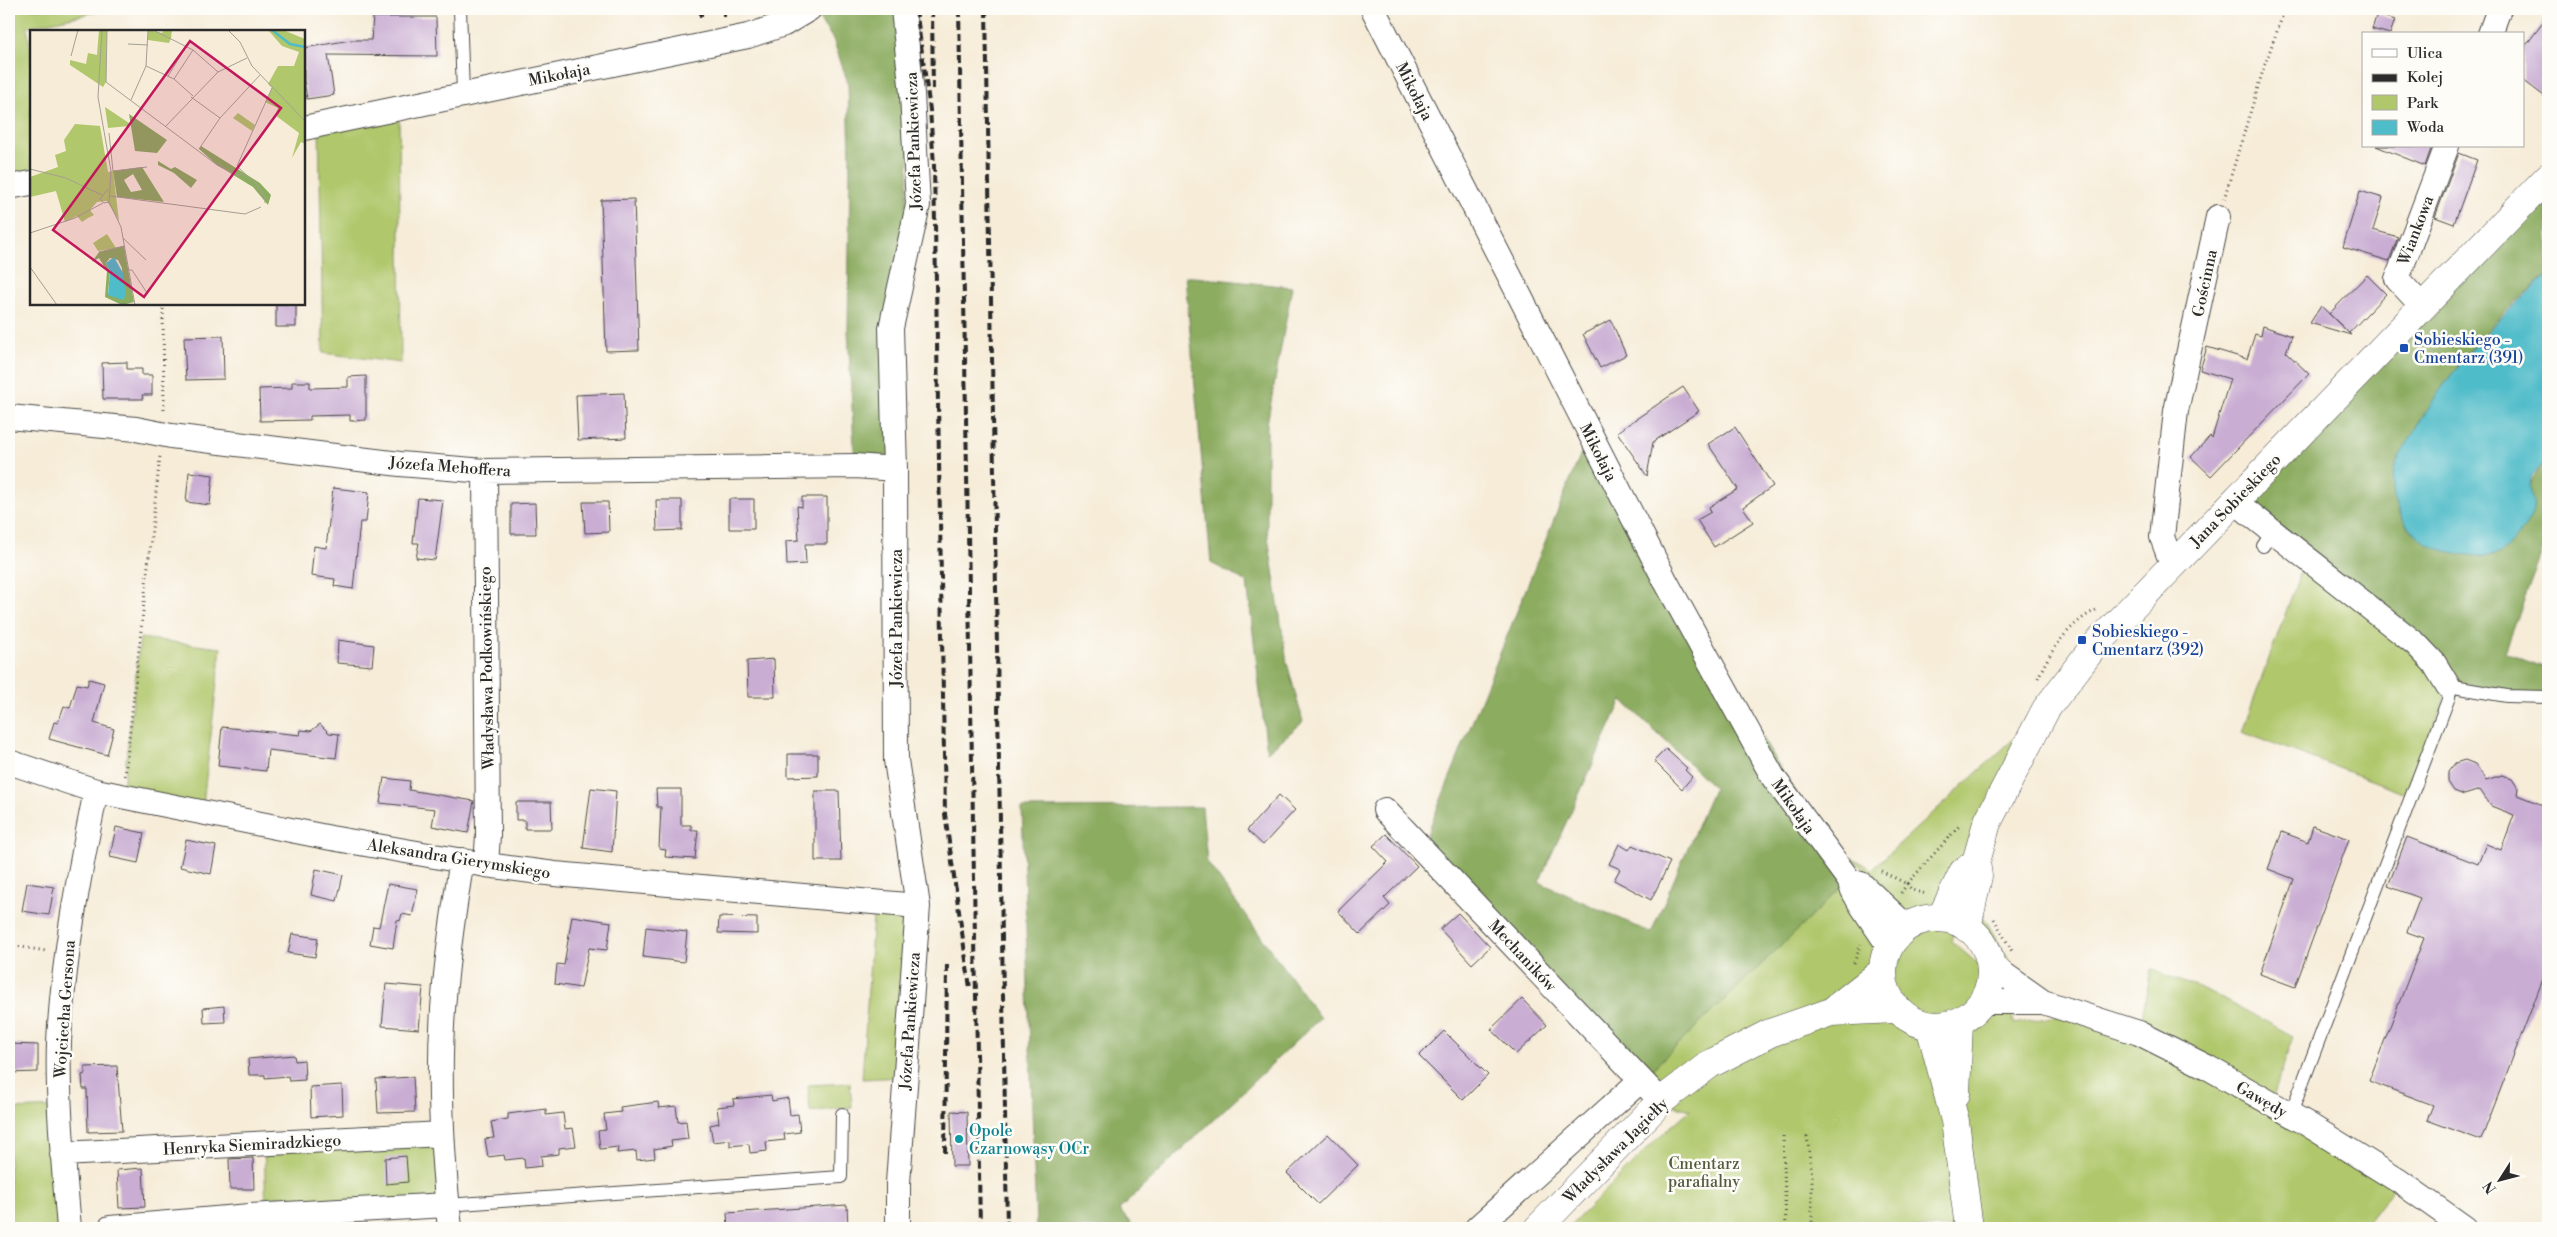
<svg xmlns="http://www.w3.org/2000/svg" width="2557" height="1237" font-family="'Libre Bodoni',serif">
	<style>
		.green { fill: #b0c76c; stroke: #6e794c }
		.forest { fill: #8cac60; stroke: #5c6c46; fill-rule: evenodd }
		.water { fill: #4fbcc9; stroke: #3d747a }
		.building { fill: #c9add3 }
		.lines { fill: none; stroke-linecap: round; stroke-linejoin: round }
		.service-casing { stroke: #494845; stroke-width: 14 }
		.minor-casing { stroke: #494845; stroke-width: 26 }
		.tertiary-casing { stroke: #494845; stroke-width: 29 }
		.path { stroke: #494845; stroke-width: 3; stroke-dasharray: 1 4; stroke-linecap: butt }
		.service { stroke: #fff; stroke-width: 12 }
		.minor { stroke: #fff; stroke-width: 24 }
		.tertiary { stroke: #fff; stroke-width: 28 }
		.rail { stroke: #2b2b2b; stroke-width: 4; stroke-dasharray: 8 4; stroke-linecap: butt }
		.transit-dot { fill: #1a4fb4; stroke: #fdfcf7; stroke-width: 2 }
		.culture-dot { fill: #0f9aa8; stroke: #fdfcf7; stroke-width: 2 }
		.labels { text-anchor: middle; stroke-width: 5; stroke-linejoin: round; paint-order: stroke }
		.street-label { font-size: 16px; fill: #2b2b2b; stroke: #fdfcf7 }
		.transit-label { font-size: 16px; fill: #164399; stroke: #fdfcf7; text-anchor: start }
		.culture-label { font-size: 16px; fill: #0d838f; stroke: #fdfcf7; text-anchor: start }
		.park-label { font-size: 16px; fill: #535a3e; stroke: #fdfcf7 }
		.inset-river { fill: none; stroke: #4fbcc9; stroke-width: 2.5 }
		.inset-road { fill: none; stroke: #a59f93; stroke-width: 1 }
		.view { fill: #c2185b; fill-opacity: 0.15; stroke: #c2185b; stroke-width: 2.5 }
		.inset-edge { fill: none; stroke: #2b2b2b; stroke-width: 2.5 }
	</style>
	<rect width="100%" height="100%" fill="#fdfcf7"/>
	<filter id="ink" filterUnits="userSpaceOnUse"><feTurbulence type="fractalNoise" baseFrequency=".02" numOctaves="2"/><feDisplacementMap in="SourceGraphic" scale="10" xChannelSelector="R" yChannelSelector="G"/><feConvolveMatrix kernelMatrix="1 2 1 2 8 2 1 2 1" color-interpolation-filters="sRGB"/></filter>
	<filter id="wash" filterUnits="userSpaceOnUse"><feTurbulence type="fractalNoise" baseFrequency=".0096" numOctaves="4" result="noise"/><feDisplacementMap in="SourceGraphic" scale="20" xChannelSelector="R" yChannelSelector="G"/><feGaussianBlur stdDeviation="1.12" result="paint"/><feColorMatrix in="noise" values="0 0 0 0 0 0 0 0 0 0 0 0 0 0 0 0 0 1.4 0 .05"/><feComposite in="paint" operator="in"/></filter>
	<g filter="url(#wash)">
		<rect width="100%" height="100%" fill="#f6ecd8"/>
		<path class="green" d="M9,9H100L101,11L27,27L31,51V183L9,187Z
			M399,107L401,363L323,353L319,124Z
			M2306,557L2448,686L2411,795L2242,732Z
			M140,638L221,648L202,812L122,796Z
			M2046,709L1987,823L1951,941C1978,964 2009,986 2014,1024L2078,1012L2139,1033L2151,969L2222,998L2293,1036L2271,1105L2399,1181L2363,1228H1568L1661,1135L1690,1110L1661,1101L1641,1080L1849,880L1867,873L1849,856L1872,869Z
			M874,901L918,906L905,1077L862,1079Z
			M1980,913L1984,917L2021,981L1996,959L1985,936Z
			M850,1083L852,1107L810,1112L808,1085Z
			M60,1107L69,1228H9V1109Z
			M442,1134L447,1205L266,1215L264,1143Z"/>
		<path class="forest" d="M812,9H903L912,94L895,469L855,466L848,330L850,159L848,83L833,39Z
			M2548,177V274L2514,303L2479,339L2445,383L2417,426L2393,487L2399,513L2409,529L2429,545L2483,557L2533,510C2528,482 2529,480 2548,460V535L2505,652L2548,669V697L2448,686L2234,501Z
			M1185,276L1292,287L1267,424V530L1287,663L1303,722L1267,752L1247,582L1211,563Z
			M1589,433L1665,580L1849,880L1641,1080L1421,849ZM1622,700L1714,787L1651,933L1539,882Z
			M1202,807L1207,862L1320,1018L1119,1210L1135,1228H1036L1022,808Z"/>
		<path class="water" d="M2548,275V460C2544,465 2535,471 2532,476C2527,487 2535,500 2533,510C2531,522 2509,549 2498,554C2485,560 2440,552 2428,544C2403,528 2388,500 2394,470C2396,460 2405,448 2410,439C2445,374 2492,322 2548,275Z"/>
		<g id="blocks">
			<path class="building" d="M2377,14L2395,20L2390,34L2372,29Z
				M2548,16V99L2523,80V49Z
				M373,17H436L437,56L328,55L334,95L307,99L304,80V48L351,40H371Z
				M2376,146H2432L2425,166Z
				M2459,153L2477,160L2454,224L2435,217Z
				M2360,191L2383,198L2373,230L2398,237L2389,261L2343,247Z
				M634,199L639,350L606,351L601,200Z
				M2367,275L2386,294L2349,333L2329,314Z
				M276,304H296V327H276Z
				M2321,306L2351,335L2310,323Z
				M1611,320L1626,355L1600,368L1583,334Z
				M2263,326L2292,336L2286,352L2309,374L2211,476L2191,457L2210,436L2212,438L2230,379L2200,370L2207,347L2247,359L2255,334L2261,336Z
				M223,336L224,379L186,380L184,337Z
				M127,362V369H142V375H152V395H142L143,399H103L102,363Z
				M366,376V420L350,421V415L310,416V420L260,421L259,389L292,388V382H310V388L348,387V377Z
				M1683,387L1699,411L1653,442L1647,476L1617,432Z
				M624,393L626,438L578,440L576,395Z
				M1735,427L1773,486L1743,507L1753,522L1714,547L1697,520L1711,512L1709,507L1738,489L1708,444Z
				M189,472L213,475L210,505L186,502Z
				M333,488L369,492L366,522H360L353,589L334,586L335,579L311,576L314,546L326,548Z
				M802,497H827V544H805L806,564L787,565L786,541L799,540L797,506L802,507Z
				M418,498L443,500L435,560L416,558L419,543H413Z
				M729,499H754V529H729Z
				M656,500H682V530L657,531Z
				M583,502H608L609,532L585,533Z
				M535,503L536,534H511V504Z
				M338,640L374,645L372,666L337,663Z
				M774,659L775,697H748L747,661Z
				M89,679L104,683L94,723L114,729L107,755L49,739L54,722L58,723L64,706L70,708L77,684L87,686Z
				M320,724L329,733L339,734L336,758L268,750L266,771L218,766L222,727L300,735L301,730L311,731Z
				M1666,749L1687,768L1685,770L1692,777L1682,789L1654,761Z
				M788,754H818V776L788,777Z
				M2465,760L2475,764L2486,780L2502,775L2512,779L2518,788L2517,795L2548,807V966L2481,1140L2427,1120L2433,1105L2369,1081L2424,938L2407,932L2420,898L2388,886L2407,837L2478,864L2486,844L2501,850L2514,815L2491,806L2480,790L2464,795L2454,791L2448,782V772L2455,763Z
				M384,778L410,781L409,790L474,801L468,833L432,826L435,809L380,803Z
				M591,788L616,791L612,852L583,848Z
				M656,789H681V825H691V830H698L695,859L665,857L666,850L659,849L661,807H657Z
				M815,791H839L841,861H815Z
				M1279,795L1295,810L1263,845L1247,830Z
				M516,802H551L552,829H525V820H516Z
				M2313,826L2349,839L2295,987L2260,974L2294,879L2268,869L2282,832L2308,842Z
				M116,827L144,833L138,863L110,857Z
				M1386,834L1417,866L1384,898L1390,905L1360,934L1338,911L1388,862L1373,846Z
				M186,840L216,846L211,874L180,867Z
				M1619,844L1629,850L1632,845L1670,862L1651,900L1614,880L1620,869L1609,864Z
				M316,869L343,875L337,901L311,895Z
				M27,883L54,887L49,915L22,911Z
				M388,884L418,889L412,916L402,914L400,921L397,920L393,948L370,944L373,926L379,927Z
				M1458,913L1490,947L1472,964L1440,929Z
				M572,916L611,922L607,950L589,948L581,988L555,984L557,964L564,965Z
				M719,917L757,918V934L718,933Z
				M646,927L687,932L684,962L643,957Z
				M292,934L318,938L315,957L288,953Z
				M386,984L423,987L419,1029L382,1026Z
				M1522,999L1547,1025L1516,1054L1491,1029Z
				M224,1006L225,1022L204,1023L203,1008Z
				M1444,1031L1488,1075L1463,1100L1419,1056Z
				M9,1044L38,1045V1072L9,1073Z
				M294,1055L295,1061L304,1060L305,1080L289,1081L288,1076L265,1078V1075H249L248,1059Z
				M117,1066L122,1131L88,1132L87,1089H83L82,1075L85,1074V1067Z
				M413,1077L415,1112L378,1113L376,1079Z
				M342,1085L343,1115L311,1117L310,1087Z
				M771,1095L772,1101L788,1098L790,1115L798,1114L800,1132L784,1134L785,1140L766,1142L767,1151L750,1153L749,1144L730,1146V1140L713,1142L710,1125L719,1123L717,1107L734,1105L733,1099Z
				M658,1102L659,1108L676,1106L678,1122L686,1121L688,1139L671,1141L672,1146L654,1149L655,1158L637,1160L636,1151L617,1153L618,1147L600,1149L598,1131L606,1130L604,1114L621,1112L620,1107Z
				M546,1109V1115L563,1113L565,1129L573,1128L576,1146L559,1148V1154L541,1156L542,1166L525,1168L524,1158L505,1160L504,1155L488,1157L485,1139L494,1138L491,1122L508,1119V1114Z
				M951,1111L967,1112L968,1166H952Z
				M1328,1134L1358,1165L1318,1204L1287,1173Z
				M406,1156L408,1182L386,1184L385,1158Z
				M253,1158L254,1189H230L229,1159Z
				M143,1168L145,1207L119,1208L117,1170Z
				M847,1205L848,1228H728L727,1213Z"/>
		</g>
	</g>
	<g filter="url(#ink)">
		<use href="#blocks" fill-opacity="0" stroke="#494845" stroke-width="1"/>
		<g class="lines">
			<g class="service-casing">
				<path id="service" d="M460,9L463,93
					M2263,546L2273,531
					M2290,1116L2449,697L2448,686L2507,696L2548,697
					M447,1205L841,1177L842,1114"/>
			</g>
			<g class="minor-casing">
				<path id="minor" d="M1373,9L1665,580L1773,777L1849,880C1855,901 1877,926 1889,947
					M2490,34L2499,9
					M304,128L748,36L784,24L809,9
					M9,187L31,183
					M2423,307L2397,279L2447,146
					M9,417L136,429L171,436L400,464L485,471L855,466L895,469
					M485,471L488,835L486,865
					M2234,501L2416,644L2434,663L2448,686
					M2172,564L2162,537L2176,411L2218,217
					M9,762L96,791L331,838L486,865L555,874L918,906
					M1385,810L1661,1101
					M1850,881L1861,884L1907,927
					M1991,965L2043,1002
					M1982,1002H2043L2139,1033L2207,1067L2304,1122L2399,1181L2465,1228
					M62,1154L442,1134
					M69,1228C64,1167 57,1104 59,1042C63,957 79,875 96,791
					M110,1228L250,1216L447,1205
					M450,1228C441,1148 437,1066 445,985C449,943 455,902 462,860
					M898,1228V1183L918,906L896,760L895,469L891,328L918,205L912,94L903,9
					M1477,1228L1641,1080"/>
			</g>
			<g class="tertiary-casing">
				<path id="tertiary" d="M1941,918L1963,872L1976,862
					M1883 972a54 54 0 1 1 108 0a54 54 0 1 1-108 0Z
					M1967,928L1978,876L1976,862L1987,823L2046,709L2092,649L2548,177
					M1831,1012L1883,971
					M1930,1026L1955,1121L1969,1228
					M1956,1094L1959,1022
					M1538,1228L1661,1101L1710,1064L1770,1033L1831,1012L1897,1009"/>
			</g>
			<path class="path" d="M2224,199L2264,67L2285,9
				M163,304L164,413
				M2038,678C2050,651 2069,623 2096,610
				M125,776L160,456
				M1881,871L1907,884L1961,824
				M1901,893L1907,884L1912,890L1926,894
				M1994,919L2013,953
				M9,945L46,951
				M1854,963L1861,944
				M1783,1136L1786,1228
				M1807,1136L1812,1175V1228"/>
			<use href="#service" class="service"/>
			<use href="#minor" class="minor"/>
			<use href="#tertiary" class="tertiary"/>
			<path class="rail" d="M701,9V21
				M724,9V17
				M916,9L930,110L934,165L945,814L970,988
				M932,9L933,90
				M959,9L980,1228
				M986,9L1007,1228
				M945,1153L947,962"/>
		</g>
	</g>
	<g class="transit-dot">
		<rect x="2399" y="343" width="10" height="10" rx="2.5"/>
		<rect x="2077" y="635" width="10" height="10" rx="2.5"/>
	</g>
	<circle class="culture-dot" cx="959" cy="1139" r="5"/>
	<g class="labels">
		<g class="street-label">
			<text transform="translate(559 74) rotate(-11)" y="6">Mikołaja</text>
			<text transform="translate(1415 91) rotate(63)" y="6">Mikołaja</text>
			<text transform="translate(913 141) rotate(-92)" y="6">Józefa Pankiewicza</text>
			<text transform="translate(2415 230) rotate(-69)" y="6">Wiankowa</text>
			<text transform="translate(2204 283) rotate(-78)" y="6">Gościnna</text>
			<text transform="translate(1599 452) rotate(63)" y="6">Mikołaja</text>
			<text transform="translate(450 466) rotate(4)" y="6">Józefa Mehoffera</text>
			<text transform="translate(2235 500) rotate(-46)" y="6">Jana Sobieskiego</text>
			<text transform="translate(896 618) rotate(-90)" y="6">Józefa Pankiewicza</text>
			<text transform="translate(486 668) rotate(-91)" y="6">Władysława Podkowińskiego</text>
			<text transform="translate(1794 806) rotate(55)" y="6">Mikołaja</text>
			<text transform="translate(459 858) rotate(9)" y="6">Aleksandra Gierymskiego</text>
			<text transform="translate(1523 955) rotate(47)" y="6">Mechaników</text>
			<text transform="translate(64 1009) rotate(-86)" y="6">Wojciecha Gersona</text>
			<text transform="translate(909 1021) rotate(-86)" y="6">Józefa Pankiewicza</text>
			<text transform="translate(2262 1099) rotate(30)" y="6">Gawędy</text>
			<text transform="translate(252 1144) rotate(-3)" y="6">Henryka Siemiradzkiego</text>
			<text transform="translate(1615 1150) rotate(-45)" y="6">Władysława Jagiełły</text>
		</g>
		<g class="transit-label">
			<text x="2414" y="345">Sobieskiego -<tspan x="2414" dy="18">Cmentarz (391)</tspan></text>
			<text x="2092" y="637">Sobieskiego -<tspan x="2092" dy="18">Cmentarz (392)</tspan></text>
		</g>
		<g class="culture-label">
			<text x="969" y="1136">Opole<tspan x="969" dy="18">Czarnowąsy OCr</tspan></text>
		</g>
		<g class="park-label">
			<text x="1704" y="1169">Cmentarz<tspan x="1704" dy="18">parafialny</tspan></text>
		</g>
	</g>
	<g transform="translate(30 30)">
		<rect width="275" height="275" fill="#f6ecd8"/>
		<path d="M69,0H77L76,52L73,57L40,35V30L56,34L58,23L67,25ZM118,0L132,3L134,0H142L141,8L139,13L118,10ZM238,0H253L275,9V114L271,112L262,128L269,103L245,85L248,78L235,72L242,58L238,54L248,36H264L269,22L252,16ZM75,77L99,93V96L78,98ZM208,83L225,95L222,101L203,88ZM45,94L70,96L78,142L83,141L89,191L77,171L67,172L60,180L64,185L58,188L52,192L47,186L35,192L26,161L0,167V147L28,137L25,125L36,121L34,110ZM77,204L86,218L68,221L63,213Z" fill="#b0c76c"/>
		<path d="M99,84L137,110L127,123L105,121ZM171,116L230,153L241,165L238,175L223,157L187,135L169,119ZM128,131L141,139L145,137L167,150L161,158L144,143L128,135ZM112,137L134,172L87,167L83,141ZM103,144L112,160L101,162L94,150ZM94,216L104,272L92,275L75,267L77,241L69,228L62,232L69,222ZM80,228L88,230L92,238L94,269L78,263L80,241L76,233Z" fill="#8cac60" fill-rule="evenodd"/>
		<path d="M84,227L93,243L96,265L93,270L78,265L80,241L76,233Z" fill="#4fbcc9"/>
		<path class="inset-river" d="M242,0L260,14L275,17"/>
		<path class="inset-road" d="M72,0L68,67L81,141L79,172L91,197L105,275M77,0L76,52L187,135L208,146L213,143M123,0L163,20L188,42M198,0L210,12L222,36L275,91M98,14L118,15M41,26L48,0M116,36L144,49L163,66M138,46L156,17M144,49L163,20M161,67L190,88M101,70L116,36L118,0M135,97L188,42L217,28M79,103L83,141M169,119L190,88L230,45M0,139L36,148L72,165M83,141L117,137M78,159L70,169L74,173L79,172M80,166L215,184L231,177M235,173V167L226,154L207,136L242,58M0,203L45,188L73,173M93,208L116,230M69,222L94,216M0,237L27,275M98,240H102L117,263"/>
		<path class="view" d="M160,11L251,78L114,267L23,200Z"/>
		<rect width="275" height="275" class="inset-edge"/>
	</g>
	<rect width="2557" height="1237" fill="none" stroke="#fdfcf7" stroke-width="30"/>
	<rect x="2362" y="32" width="162" height="115" fill="#fdfcf7" stroke="#a9a8a5"/>
	<rect x="2372" y="49" width="25" height="8" fill="#ffffff" stroke="#a9a8a5"/>
	<text x="2407" y="58" font-size="15" fill="#2b2b2b">Ulica</text>
	<rect x="2372" y="74" width="25" height="8" fill="#2b2b2b" stroke="#a9a8a5"/>
	<text x="2407" y="82" font-size="15" fill="#2b2b2b">Kolej</text>
	<rect x="2372" y="95" width="25" height="15" fill="#b0c76c" stroke="#a9a8a5"/>
	<text x="2407" y="108" font-size="15" fill="#2b2b2b">Park</text>
	<rect x="2372" y="120" width="25" height="15" fill="#4fbcc9" stroke="#a9a8a5"/>
	<text x="2407" y="132" font-size="15" fill="#2b2b2b">Woda</text>
	<g transform="translate(2500 1180) rotate(234)" stroke="#fdfcf7" stroke-width="4" paint-order="stroke">
	<path d="M0-4L9 19L0 12L-9 19Z" fill="#2b2b2b"/>
	<text y="-8" font-size="14" font-weight="bold" text-anchor="middle" fill="#2b2b2b">N</text>
	</g>
</svg>
